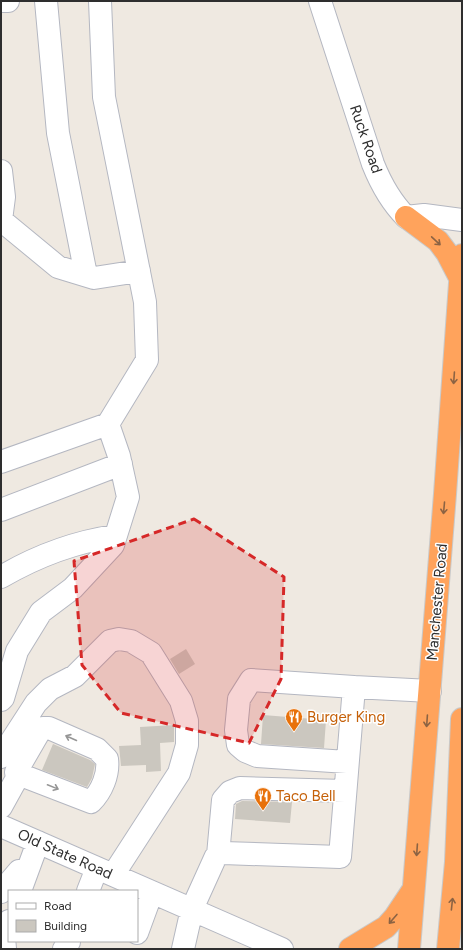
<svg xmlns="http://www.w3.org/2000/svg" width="463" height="950" font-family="Figtree,sans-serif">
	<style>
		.building { fill: #cbc7bf }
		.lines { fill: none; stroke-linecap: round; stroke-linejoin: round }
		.minor-casing { stroke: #b4b7c1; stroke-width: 24 }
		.highway-casing { stroke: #c9c9c9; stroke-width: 24 }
		.minor { stroke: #fff; stroke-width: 22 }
		.highway { stroke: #ffa35c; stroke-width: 22 }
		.oneway { stroke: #8c6343 }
		.oneway2 { stroke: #969696 }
		.marked { fill: #d62828; fill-opacity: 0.2; stroke: #d62828; stroke-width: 3; stroke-dasharray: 8 5; stroke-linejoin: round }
		.labels { text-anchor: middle; stroke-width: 3; stroke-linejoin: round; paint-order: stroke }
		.street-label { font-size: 15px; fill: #2e2e2e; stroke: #fff }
		.food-label { font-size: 15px; fill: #c56008; stroke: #fff; text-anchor: start }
	</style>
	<rect width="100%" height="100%" fill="#efe9e1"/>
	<path class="building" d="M186,649L195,664L179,674L170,659Z
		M263,715L326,720L324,748L261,744Z
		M174,725V742L160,743L161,771L146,772V765L121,766L119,746L141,745L140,727Z
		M53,744L90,760L95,764L92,778L87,787L42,770Z
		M242,801L292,802L290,823L235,819L236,804Z"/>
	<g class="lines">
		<g class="minor-casing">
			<path id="minor" d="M1,1H8
				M46,1L58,133L86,275
				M320,1L373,164C381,184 390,201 406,217L424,215L462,220
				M1,171L4,197L1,220
				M1,220L58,267L94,278L139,271
				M1,462L108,424
				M1,510L121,464
				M1,577C37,556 74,542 115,536
				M1,700L3,698L17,651L41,612L73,588L113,545L128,497L119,456L108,424L147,360L145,302L104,97L100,1
				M1,757L36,703L50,689L75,676L110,641L119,639L131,641L151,653L181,701L187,721V745L179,773L113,875
				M347,762L257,756L245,751L238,745L236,730L239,699L251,680L354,687
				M1,807L17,778L21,775L91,802C102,791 109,774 107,759L97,749L49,728H43L38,734L16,772L17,778
				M1,826L282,949
				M218,855L223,800L230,792L240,788L345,791
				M20,891L38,842
				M88,891L97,868
				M1,892L19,871L27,872
				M137,933L152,892
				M5,949L4,937L9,921
				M64,949L69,942
				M183,949L192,909L216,856L223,853L340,857L354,687L430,691"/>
		</g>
		<g class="highway-casing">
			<path id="highway" d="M406,217L438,241L447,253L460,278
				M350,949L386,927L395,917L413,890
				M409,949L445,494L462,255
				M448,949L456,862L462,719"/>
		</g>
		<use href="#minor" class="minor"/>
		<use href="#highway" class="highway"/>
	</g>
	<defs><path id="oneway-shaft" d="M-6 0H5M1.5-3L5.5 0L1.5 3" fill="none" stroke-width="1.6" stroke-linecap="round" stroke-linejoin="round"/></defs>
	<g class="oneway">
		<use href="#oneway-shaft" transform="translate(436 241) rotate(43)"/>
		<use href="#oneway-shaft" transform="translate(454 378) rotate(94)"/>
		<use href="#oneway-shaft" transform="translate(444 508) rotate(95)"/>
		<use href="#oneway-shaft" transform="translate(427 721) rotate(94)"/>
		<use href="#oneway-shaft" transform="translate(417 850) rotate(94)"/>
		<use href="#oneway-shaft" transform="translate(452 904) rotate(-84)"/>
		<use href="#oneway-shaft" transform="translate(393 919) rotate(131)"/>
	</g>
	<g class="oneway2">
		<use href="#oneway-shaft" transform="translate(71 738) rotate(-156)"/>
		<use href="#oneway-shaft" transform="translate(53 787) rotate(22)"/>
	</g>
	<path class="marked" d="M194,519L284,577L281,679L249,743L121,713L82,665L74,561Z"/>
	<defs>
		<g id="restaurant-pin" transform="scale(0.9)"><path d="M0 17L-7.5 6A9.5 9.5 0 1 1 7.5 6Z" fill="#e8710a" stroke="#fff"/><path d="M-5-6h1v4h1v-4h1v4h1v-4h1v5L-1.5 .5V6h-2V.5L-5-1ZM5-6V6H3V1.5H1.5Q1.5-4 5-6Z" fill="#fff"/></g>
	</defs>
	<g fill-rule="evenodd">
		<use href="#restaurant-pin" x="294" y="717"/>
		<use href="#restaurant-pin" x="263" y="796"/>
	</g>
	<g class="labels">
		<g class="street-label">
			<text transform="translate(366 139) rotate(71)" y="5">Ruck Road</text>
			<text transform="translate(437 602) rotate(-85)" y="5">Manchester Road</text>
			<text transform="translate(65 854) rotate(24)" y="5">Old State Road</text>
		</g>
		<g class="food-label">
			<text x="307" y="722">Burger King</text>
			<text x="276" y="801">Taco Bell</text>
		</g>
	</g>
	<rect width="463" height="950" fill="none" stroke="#2e2e2e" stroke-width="4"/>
	<rect x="8" y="890" width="130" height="52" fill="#ffffff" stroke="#ababab"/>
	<rect x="16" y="903" width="20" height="6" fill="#ffffff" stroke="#ababab"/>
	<text x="44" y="910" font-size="12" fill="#2e2e2e">Road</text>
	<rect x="16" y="920" width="20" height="12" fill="#cbc7bf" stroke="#ababab"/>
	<text x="44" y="930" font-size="12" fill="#2e2e2e">Building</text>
</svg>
